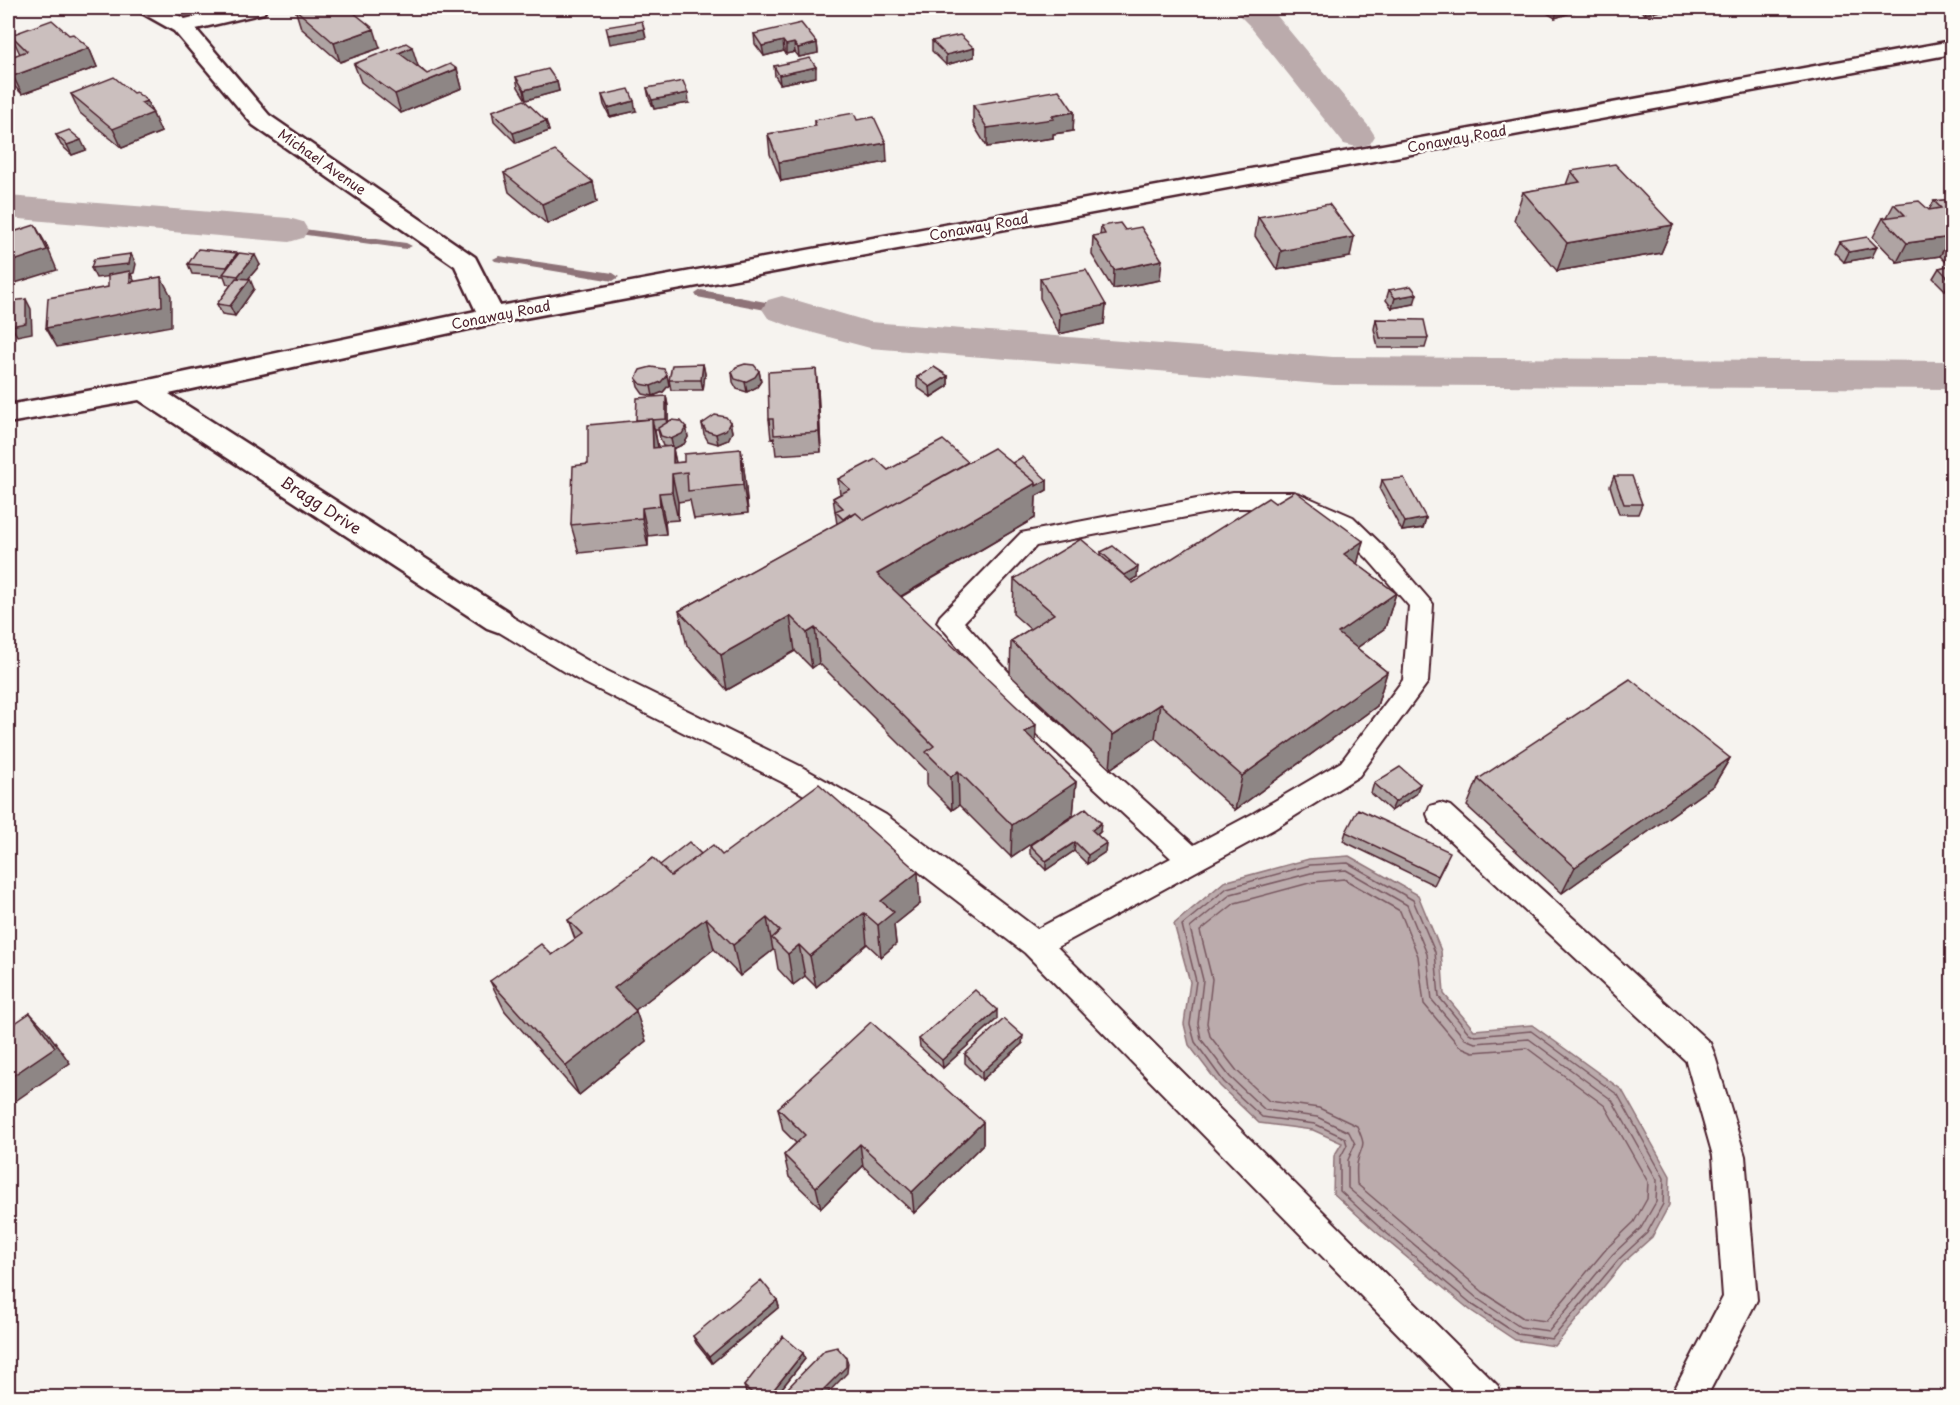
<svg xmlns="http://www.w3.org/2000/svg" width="1960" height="1405" font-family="'Playpen Sans',sans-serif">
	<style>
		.water { fill: #bbabac; stroke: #8e7378; stroke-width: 1.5 }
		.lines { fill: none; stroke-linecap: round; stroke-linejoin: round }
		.shore { stroke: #77575f; stroke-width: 1.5 }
		.stream { fill: #8e7378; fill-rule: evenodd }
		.canal { fill: #bbabac; fill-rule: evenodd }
		.lane-casing { stroke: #4a1f2b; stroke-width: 4 }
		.street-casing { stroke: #4a1f2b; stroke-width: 5 }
		.lane { fill: #fdfcf7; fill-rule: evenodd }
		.street { fill: #fdfcf7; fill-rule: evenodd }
		.wall { fill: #afa4a3; stroke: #4a1f2b; stroke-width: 1.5; fill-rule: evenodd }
		.shaded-wall { fill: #8e8685; stroke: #4a1f2b; stroke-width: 1.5 }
		.building { fill: #cbbfbe; stroke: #4a1f2b; stroke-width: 1.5 }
		.labels { text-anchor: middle; stroke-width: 5; stroke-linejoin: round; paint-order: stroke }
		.far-street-label { font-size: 14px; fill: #4a1f2b; stroke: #fdfcf7 }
		.street-label { font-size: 16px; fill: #4a1f2b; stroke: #fdfcf7 }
	</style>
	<rect width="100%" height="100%" fill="#f6f3ef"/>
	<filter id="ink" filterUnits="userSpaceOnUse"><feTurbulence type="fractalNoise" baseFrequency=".0167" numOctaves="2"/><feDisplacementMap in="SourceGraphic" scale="12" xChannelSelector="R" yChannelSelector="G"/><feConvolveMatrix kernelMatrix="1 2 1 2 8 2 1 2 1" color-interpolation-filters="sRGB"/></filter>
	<g filter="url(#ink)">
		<path class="water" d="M1349,856L1418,895L1441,951L1444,994L1474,1030L1532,1025L1622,1090L1670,1176L1669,1205L1652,1237L1623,1263L1555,1346L1515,1340L1470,1310L1374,1230L1333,1193L1334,1156L1342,1143L1313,1130L1259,1123L1220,1086L1189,1045L1184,1024L1190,982L1174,924L1224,882L1309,859Z"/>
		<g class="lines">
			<path class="shore" d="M1348,863L1413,900L1435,952L1439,997L1469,1033L1475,1036L1531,1031L1618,1095L1664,1178L1663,1204L1647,1233L1619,1259L1552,1339L1517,1334L1473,1305L1378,1226L1340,1191V1158L1347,1145L1345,1138L1315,1124L1262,1117L1224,1082L1195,1042L1190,1024L1196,981L1182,925L1227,888L1310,865Z
				M1346,870L1407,905L1427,954L1432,1000L1465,1039L1475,1043L1529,1039L1612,1100L1657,1180L1656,1202L1641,1228L1613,1254L1549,1331L1520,1327L1478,1299L1348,1188V1160L1355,1144L1349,1132L1317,1117L1265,1110L1230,1077L1201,1039L1198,1023L1203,980L1190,928L1231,894L1311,873Z
				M1344,879L1400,911L1418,956L1424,1004L1459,1046L1473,1052L1527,1048L1605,1106L1648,1182L1647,1199L1634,1222L1607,1248L1546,1321L1523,1318L1483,1292L1357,1184C1357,1178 1356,1170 1357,1164C1361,1142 1368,1151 1357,1126L1319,1108L1269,1101L1237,1071L1210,1036L1207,1023L1212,979L1200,931L1235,903L1313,882Z"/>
			<path class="stream" d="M289,227L406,243L412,246L406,249L285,232L283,230Z
				M499,256L613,273L619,277L613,281L495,261L493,259Z
				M701,290L782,305L788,309L782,313L697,297L695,294Z"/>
			<path class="canal" d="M1232,8H1268L1273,11L1370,128L1375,136L1370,144L1357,147L1344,144L1249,25Z
				M8,196L289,218L303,222L308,230L303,238L289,242L8,218Z
				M782,296L870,322L1333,357L1952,361V389L1333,385L870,348L795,328L768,318L762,309L768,300Z"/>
			<g class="lane-casing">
				<path id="lane" d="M1233,492H1292L1300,494L1353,517L1383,546L1433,604L1428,682L1359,776L1274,829L1057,947L1498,1386L1503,1398H1461L1025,953L866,831L782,782L577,679L489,626L486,620L489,614L498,611L507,614L595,665L800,766L886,815L1037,929L1171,858L1018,717L937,622L940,616L1021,533ZM1233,508H1289L1337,529L1367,558L1409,606L1403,680L1341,762L1254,813L1194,845L1036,703L964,622L1036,546Z
					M1440,803L1450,806L1710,1043L1714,1053L1745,1156L1757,1300L1706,1398H1670L1723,1297L1713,1156L1686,1061L1430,822L1427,814L1430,806Z"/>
			</g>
			<g class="street-casing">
				<path id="street" d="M139,8H165L185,19L232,8H266L264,13L196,29L269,115L475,257L500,306L1952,41V54L492,324L169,394L509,612L514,620L509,628L498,632L487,628L139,400L8,423V405L144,381L476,311L455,266L253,125L174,31L142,13Z"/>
			</g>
			<use href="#lane" class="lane"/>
			<use href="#street" class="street"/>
		</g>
		<path class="wall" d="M1539,8H1577L1576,11L1555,18Z
			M1637,8H1676L1645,14Z
			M295,9L380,48L340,62L301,28Z
			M754,34L817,43L818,53L799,57L795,52L786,54L784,51L764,56L755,44Z
			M11,35H69L89,48L97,67L22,94L8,80V58L20,54Z
			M932,41L974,48V57L946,65L932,51Z
			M354,64L418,66L427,74L457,69L462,88L401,113L361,82Z
			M774,66L816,77L780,84L775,76Z
			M516,77L557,82L559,91L526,100L518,87Z
			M647,88L689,103L654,109L649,98Z
			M133,93L147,101L161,132L122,148L80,113L71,94Z
			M602,95L636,111L610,117L604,105Z
			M973,105L1074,112L1073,131L1053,134V138L987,147L973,124Z
			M492,111L546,121L549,131L516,143L494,121Z
			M814,120H857L887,162L781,181L770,154L768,134L814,127Z
			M56,135L86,150L72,155L61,145Z
			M1571,171L1673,225L1661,253L1557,271L1514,220L1523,192L1566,185Z
			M504,173L593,182L597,202L547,224L509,192Z
			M1953,199V288L1945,290L1933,278L1939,268L1950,266L1940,256L1897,262L1873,237L1883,218L1887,217L1894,204L1929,210L1934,201Z
			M1258,217L1350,257L1277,270L1255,236Z
			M1101,226L1125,230L1160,280L1113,289L1092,255L1093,236L1100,235Z
			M1839,242L1872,257L1844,262L1834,252Z
			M238,255L260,265L248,279L254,289L235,316L222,314L217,304L231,285L227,284L224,276L192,274L188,264Z
			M1040,278L1106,305L1104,324L1059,334L1040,298Z
			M1389,290L1414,304L1392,308L1386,300Z
			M1376,319L1428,338L1425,348H1378L1374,329Z
			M703,364L705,374L703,390H671L669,380Z
			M759,371L761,381L757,387L747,392L737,389L733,382L732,372Z
			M948,376V386L931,397L917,387V377Z
			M636,378L669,385L663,392L653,396L643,394L638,387Z
			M818,389L821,452L776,455L774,438L771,439L769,419Z
			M666,396L668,406V421L686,427L688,437L684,444L673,449L676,463L684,462L741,449L745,477L748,513L694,519L690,500L678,502V520L665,521L666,534L648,536V546L579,553L571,525L588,464L636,420ZM655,430H658L660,438L663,446L668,447L658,448Z
			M730,422L732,432L728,440L718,444L708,441L704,434L702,424Z
			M968,462L1012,463L1047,480V490L1036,496L1035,518L901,597L1036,743L1076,782L1073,815L1011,857L959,805L952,810L927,785V771L819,663L812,668L795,651L727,690L687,646L679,611L837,524L833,498L840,494L838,479L888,470Z
			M1614,476L1642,504L1638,514H1619L1610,486Z
			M1382,480L1426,518L1423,528L1402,531L1380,490Z
			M1275,503L1363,541L1357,564L1396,593L1385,628L1357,648L1387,672L1377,706L1235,810L1155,738L1110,769L1010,675L1011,641L1030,629L1013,614L1014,579L1101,556V552L1137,577L1130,581L1133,583Z
			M1730,758L1714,785L1562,893L1467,806L1478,779Z
			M1374,783L1416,794L1391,811L1371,793Z
			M1100,832L1097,835L1106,843L1105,852L1087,864L1074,851L1046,870L1030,854V845Z
			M1346,832L1446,861L1434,885L1343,841Z
			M701,854L722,855L920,904L894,925L896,944L881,957L867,944L816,987L805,976L793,985L778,969L775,951L773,950L740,976L714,949L635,1010L646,1041L579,1095L505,1011L490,981L552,955L575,939L568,920Z
			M997,1019L943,1068L920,1047L919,1039Z
			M1022,1044L982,1080L965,1063V1054Z
			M778,1108L983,1122V1144L914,1213L863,1166L821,1208L789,1177L784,1155L796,1143L783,1130Z
			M777,1300L779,1307L712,1363L696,1343L693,1336Z
			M803,1353L805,1359L774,1398H753L746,1392L744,1386Z"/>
		<path class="shaded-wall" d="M1561,8H1577L1576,11L1555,18L1558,9Z
			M1647,8H1676L1645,14Z
			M374,29L380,48L340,62L334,43Z
			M644,29L646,38L610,44L608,35Z
			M783,41L784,51L764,56L762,46Z
			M794,43L795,52L786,54V45Z
			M817,43L818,53L799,57L798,48Z
			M412,47L418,66L405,71L399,53Z
			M89,48L97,67L22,94L13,76Z
			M974,48V57L946,65V55Z
			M816,67V77L780,84L779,75Z
			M457,69L462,88L401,113L395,94Z
			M557,82L559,91L526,100L524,90Z
			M688,93L689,103L654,109L652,100Z
			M147,101L161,132L122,148L113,129L141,103Z
			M634,101L636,111L610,117L608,108Z
			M1074,112L1073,131L1053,134V138L987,147V128Z
			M546,121L549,131L516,143L513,133Z
			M81,140L86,150L72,155L67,145Z
			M886,143L887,162L781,181L779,162Z
			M593,182L597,202L547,224L542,204Z
			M35,225L46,244L57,270L15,283L13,279L8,281V263Z
			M1673,225L1661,253L1557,271L1567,243Z
			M1354,237L1350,257L1277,270L1281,251Z
			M1951,237L1940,256L1897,262L1907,243Z
			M1877,247L1872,257L1844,262L1849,252Z
			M237,253L241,263L230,275L227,267Z
			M131,254L136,264L134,273L131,274L139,290L130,282V274L96,278L91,268Z
			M255,255L260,265L242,286L238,276Z
			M1162,260L1160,280L1113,289L1114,270Z
			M161,277L171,296V326L57,347L46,328Z
			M250,279L254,289L235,316L230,306Z
			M1953,279V288L1945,290L1950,280Z
			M1417,294L1414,304L1392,308L1395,298Z
			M26,299L31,309L32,333L17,336L11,326Z
			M1106,305L1104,324L1059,334L1060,314Z
			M703,364L705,374L703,390L701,380Z
			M816,369L818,389L821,452L819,432Z
			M759,371L761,381L757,387L747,392L745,382Z
			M667,375L669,385L663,392L653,396L651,386Z
			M948,376V386L931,397L930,387Z
			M666,396L668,406V429L666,419Z
			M652,419L658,447L659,477L653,448Z
			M730,422L732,432L728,440L718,444L716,434Z
			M686,427L688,437L684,444L673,449L678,473L673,463V448L671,439Z
			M741,449L745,477L748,513L743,485Z
			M672,474L678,502V520L672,492Z
			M1047,480V490L1036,496L1035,518L879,609L877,574L1036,483Z
			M659,493L665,521L666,534L660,506Z
			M642,508L648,536V546L642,518Z
			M1426,518L1423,528L1402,531L1405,522Z
			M1363,541L1354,577L1344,554Z
			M1138,567L1137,577L1113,591L1114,581Z
			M1396,593L1385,628L1328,668L1338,633Z
			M790,616L795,651L727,690L721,655Z
			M815,628L819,663L812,668L807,633Z
			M1387,672L1377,706L1235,810L1242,776Z
			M1160,704L1155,738L1110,769L1113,735Z
			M1036,725L1035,759L1025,732Z
			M1730,758L1714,785L1562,893L1575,867Z
			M958,771L959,805L952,810L951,777Z
			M1076,782L1073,815L1011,857L1012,825Z
			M1420,784L1416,794L1391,811L1395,802Z
			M1101,823L1100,832L1091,839L1092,830Z
			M1075,842L1074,851L1046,870V861Z
			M1106,843L1105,852L1087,864L1088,855Z
			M918,872L920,904L894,925L896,944L881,957L878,925L881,901Z
			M864,913L867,944L816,987L810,956Z
			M706,918L714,949L625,1018L614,988Z
			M767,918L773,950L740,976L733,945Z
			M799,945L805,976L793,985L788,954Z
			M997,1010V1019L943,1068L942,1060Z
			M636,1011L646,1041L579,1095L566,1066Z
			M30,1013L46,1030L70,1063L8,1106V1079Z
			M1023,1036L1022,1044L982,1080V1072Z
			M983,1122V1144L914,1213L912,1192Z
			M860,1144L863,1166L821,1208L816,1187Z
			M777,1300L779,1307L712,1363L709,1357Z
			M803,1353L805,1359L774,1398H767Z
			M846,1357L848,1363L847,1373L823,1398H815Z"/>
		<path class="building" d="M299,8H348L374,29L334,43L295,9Z
			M52,20L69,35L73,34L89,48L13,76L8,71V58L27,51L11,35Z
			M642,21L644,29L608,35L606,27Z
			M801,23L817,43L798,48L794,43L786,45L783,41L762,46L754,34Z
			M960,35L974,48L946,55L932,41Z
			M406,43L412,47L399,53L427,74L450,64L457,69L395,94L354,64Z
			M810,58L816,67L779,75L774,66Z
			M548,69L557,82L524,90L516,77Z
			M114,77L133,93L136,92L147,101L141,103L153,113L113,129L71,94Z
			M683,81L688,93L652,100L647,88Z
			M629,89L634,101L608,108L602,95Z
			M1059,90L1074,112L1052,116L1054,119L987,128L973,105Z
			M524,100L546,121L513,133L492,111Z
			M854,113L857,120L874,117L886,143L779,162L768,134L816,126L814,120Z
			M69,130L81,140L67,145L56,135Z
			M555,151L593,182L542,204L504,173Z
			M1615,164L1673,225L1567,243L1523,192L1580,182L1571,171Z
			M1953,199V238L1951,237L1907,243L1883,218L1905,215L1894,204L1919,201L1929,210L1941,208L1934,201Z
			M1329,204L1354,237L1281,251L1258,217Z
			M1120,223L1125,230L1141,227L1162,260L1114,270L1093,236L1105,234L1101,226Z
			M35,225L47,250L8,263V227L10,233Z
			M1867,237L1877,247L1849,252L1839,242Z
			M198,249L237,253L227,267L188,264Z
			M239,253L255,255L238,276L223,274Z
			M131,254L129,264L91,268L94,259Z
			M1953,265V279L1950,280L1939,268Z
			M1086,270L1106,305L1060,314L1040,278Z
			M130,271V282L161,277L162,306L46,328L48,298L108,287V275Z
			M236,278L250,279L230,306L217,304Z
			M1411,286L1417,294L1395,298L1389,290Z
			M26,299V323L11,326L12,301Z
			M1376,319L1424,320L1428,338H1380Z
			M703,364L701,380H669L672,365Z
			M745,364L754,365L759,371L755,377L745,382L735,379L732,372L736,367Z
			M651,367L664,369L667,375L661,382L651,386L641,384L636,378L640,370Z
			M934,367L948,376L930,387L917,377Z
			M816,369L819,432L774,435L773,419H769L768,372Z
			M666,396V419L652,420V419L636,420L637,398Z
			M715,415L726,417L730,422L726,430L716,434L706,431L702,424Z
			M652,419L653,448L673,446V463L684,462V454L741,449L743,485L688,491L687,472L672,474V492L659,493L660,506L642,508V518L571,525L573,466L588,464V425Z
			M671,420L681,421L686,427L682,434L671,439L661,436L658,428Z
			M943,440L968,462L864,520L856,513L852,516L850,514L843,519L835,511L843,508L833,498L850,489L838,479L876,459L888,470Z
			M994,448L1036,483L877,574L1036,725L1025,732L1076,782L1012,825L958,771L951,777L926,752L934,746L815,628L807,633L790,616L721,655L679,611L856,513L864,520Z
			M1022,457L1047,480L1036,486V483L1012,463Z
			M1614,476H1632L1642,504H1624Z
			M1404,478L1426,518L1405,522L1382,480Z
			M1295,491L1363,541L1344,554L1396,593L1338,633L1387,672L1242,776L1160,704L1113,735L1011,641L1054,614L1014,579L1081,539L1133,583L1268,498L1275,503Z
			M1113,546L1138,567L1124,575L1109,562L1111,561L1101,552Z
			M1630,679L1730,758L1575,867L1478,779Z
			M1400,767L1420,784L1395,802L1374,783Z
			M819,784L918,872L881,901L894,912L878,925L864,913L810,956L799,945L788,954L772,938L780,931L767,918L733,945L706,918L614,988L636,1011L566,1066L490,981L541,944L552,955L582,934L568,920L653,858L671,876L713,845L722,855Z
			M1086,808L1101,823L1092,830L1106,843L1088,855L1075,842L1046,861L1030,845Z
			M1358,809L1450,852L1438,876L1346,832Z
			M689,842L701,854L671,876L660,865Z
			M975,990L997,1010L942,1060L919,1039Z
			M30,1013L55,1047L8,1079V1028Z
			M1004,1019L1023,1036L982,1072L965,1054Z
			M871,1022L983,1122L912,1192L860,1144L816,1187L784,1155L805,1135L778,1108Z
			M761,1280L777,1300L709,1357L693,1336Z
			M783,1336L803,1353L767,1398H758L744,1386Z
			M837,1347L846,1357V1367L815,1398H778L825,1350Z"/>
	</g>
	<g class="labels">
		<g class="far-street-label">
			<text transform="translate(1457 139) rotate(-10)" y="5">Conaway Road</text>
			<text transform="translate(322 162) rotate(35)" y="5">Michael Avenue</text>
			<text transform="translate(979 227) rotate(-10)" y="5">Conaway Road</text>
			<text transform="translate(501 315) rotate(-11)" y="5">Conaway Road</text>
		</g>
		<g class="street-label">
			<text transform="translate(321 505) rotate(33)" y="6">Bragg Drive</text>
		</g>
	</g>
	<rect width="1960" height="1405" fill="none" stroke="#fdfcf7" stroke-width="30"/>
	<rect x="15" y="15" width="1930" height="1375" fill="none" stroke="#4a1f2b" stroke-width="2" filter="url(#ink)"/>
</svg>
